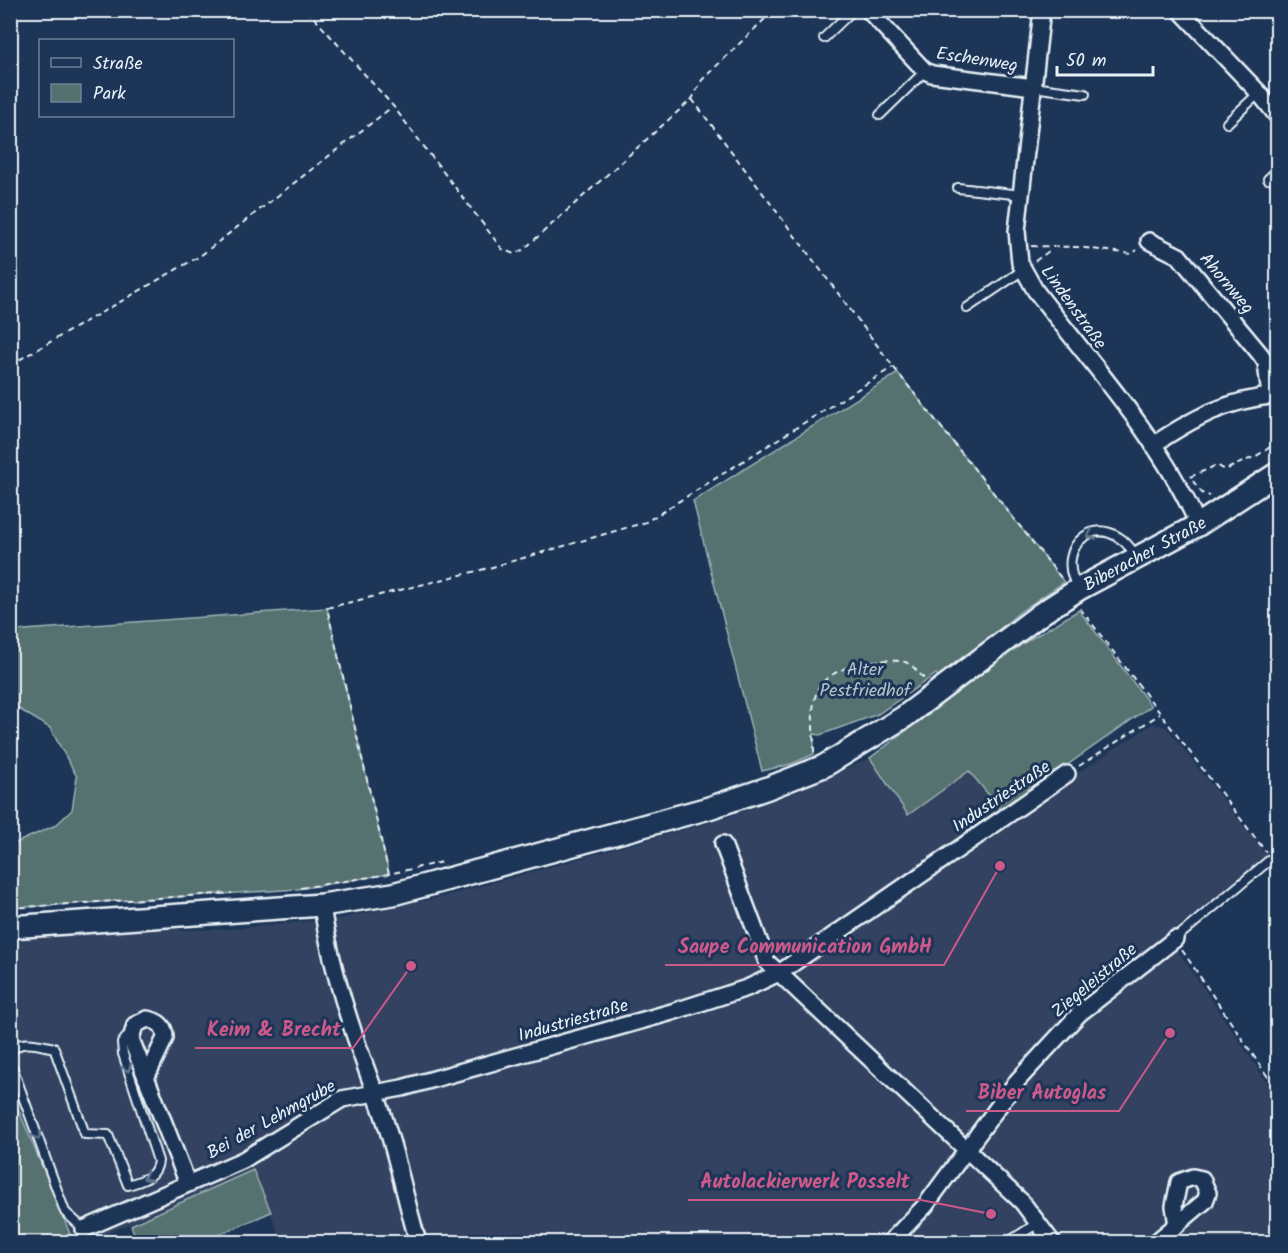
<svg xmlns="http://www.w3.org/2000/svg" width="1288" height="1253" font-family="Kalam,sans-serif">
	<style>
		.built { fill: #334260 }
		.green { fill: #54716f; stroke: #9eb1b4; stroke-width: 1.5 }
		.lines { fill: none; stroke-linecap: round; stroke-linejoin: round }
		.lane-casing { stroke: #e8f1f8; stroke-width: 12 }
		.street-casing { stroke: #e8f1f8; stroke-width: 20 }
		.secondary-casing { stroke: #e8f1f8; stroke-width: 26 }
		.path { stroke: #e8f1f8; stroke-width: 2; stroke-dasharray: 6 4.5; stroke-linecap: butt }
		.lane { stroke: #1d3557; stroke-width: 8 }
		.street { stroke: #1d3557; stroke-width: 15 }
		.secondary { stroke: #1d3557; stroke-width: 21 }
		.oneway { stroke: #64778f }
		.labels { text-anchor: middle; stroke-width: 6; stroke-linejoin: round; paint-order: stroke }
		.street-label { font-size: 18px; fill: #e8f1f8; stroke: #1d3557 }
		.park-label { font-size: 18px; fill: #b4c4c8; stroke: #1d3557 }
		.leader { fill: none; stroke: #cd598a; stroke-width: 2 }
		.callout-dot { fill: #cd598a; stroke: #1d3557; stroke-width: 2 }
		.callout-label { font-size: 20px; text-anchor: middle; font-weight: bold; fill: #cd598a; stroke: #1d3557; stroke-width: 6; stroke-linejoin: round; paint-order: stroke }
	</style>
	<rect width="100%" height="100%" fill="#1d3557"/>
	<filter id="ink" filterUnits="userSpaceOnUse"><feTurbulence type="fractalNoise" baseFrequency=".0167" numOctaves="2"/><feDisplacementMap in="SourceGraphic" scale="12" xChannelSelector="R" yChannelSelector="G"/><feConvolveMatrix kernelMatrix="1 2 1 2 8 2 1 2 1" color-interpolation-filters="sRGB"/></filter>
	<g filter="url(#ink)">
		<path class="built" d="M1153,724L1166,727L1267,856L1168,936L1277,1097V1242H282L253,1170L88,1242H74L11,1089V935L140,926L185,930L229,929L343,918L445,896L718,820L799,791L870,758L908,815L969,770L1071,777Z"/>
		<path class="green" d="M898,373L1064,582L1021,611L940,679L936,674L878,714L820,735L814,734V754L791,764L762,771L693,501Z
			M327,608L389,874L298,889L11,908V845L56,825L72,810L77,777L50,728L11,704V631Z
			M1079,610L1151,706L1002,811L969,771L908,815L870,758L1022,644Z
			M10,1089L73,1241L69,1242H11Z
			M253,1170L271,1212L203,1242H137L131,1225Z"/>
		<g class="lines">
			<g class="lane-casing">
				<path id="lane" d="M824,38L853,10
					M1033,87L1085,94
					M880,115L925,71
					M1227,123L1259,93
					M1268,179L1278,170
					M958,188L1022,195
					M967,308L1023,270
					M1079,589C1050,548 1102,502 1136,556
					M1175,939L1278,853
					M10,1056C15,1036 41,1045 54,1048L85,1134L108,1135L128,1185C143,1180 156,1178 158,1161L123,1054L122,1043L130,1033
					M10,1061L65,1212L84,1229
					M1008,1242L1038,1223"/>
			</g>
			<g class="street-casing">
				<path id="street" d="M868,10L925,71L932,74L1033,87
					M1042,10L1017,231L1020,263L1035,290C1090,362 1163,442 1198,525
					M1180,10L1259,93L1278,117
					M1149,241L1179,256L1261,355L1266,363L1270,396
					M1153,445C1195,417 1227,400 1278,395
					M723,844L767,962L779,973L1067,774
					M322,905C331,973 356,1042 380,1106C396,1150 405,1198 418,1242
					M146,1078L165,1038C165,1026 159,1021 147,1019L135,1025L131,1039L188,1184
					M84,1229L243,1160L342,1099L402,1088L672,1012L747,988L779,973L1022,1202L1052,1242
					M890,1242L925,1206L1018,1080L1080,1013L1175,939
					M1156,1242L1205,1201L1208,1193L1202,1179L1193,1177L1179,1182L1174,1206L1177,1225"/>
			</g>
			<g class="secondary-casing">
				<g id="secondary">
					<path id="s1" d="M10,927L322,905L393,894L709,808L768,788L824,766L904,717L1042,613L1079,589L1198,525L1278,473"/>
				</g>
			</g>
			<path class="path" d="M307,10L393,106L502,249L514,254L523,250L692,99L702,80L774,10
				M692,99L898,373L1062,579
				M1031,246L1077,247L1132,254L1137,250
				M1035,261L1052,249
				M10,365L200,256L392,107
				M1190,477L1217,465L1225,470L1258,455L1278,442
				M1193,481L1202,493L1210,496
				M1080,608L1266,852
				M814,752C814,733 810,709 817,691C827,666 881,656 905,662C912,664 920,674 925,680
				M1079,766L1160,714
				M389,874L327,608L489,568L646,522L893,367
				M301,888L389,874L442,862
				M10,908L232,893
				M1182,950L1278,1092"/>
			<use href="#lane" class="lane"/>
			<use href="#street" class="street"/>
			<use href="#secondary" class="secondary"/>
		</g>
		<defs><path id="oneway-chevron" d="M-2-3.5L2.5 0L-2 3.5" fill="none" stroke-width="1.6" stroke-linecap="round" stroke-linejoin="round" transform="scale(1.5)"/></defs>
		<g class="oneway">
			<use href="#oneway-chevron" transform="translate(1091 535) rotate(155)"/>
			<use href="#oneway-chevron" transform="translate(127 1068) rotate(72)"/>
			<use href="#oneway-chevron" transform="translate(37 1136) rotate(70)"/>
			<use href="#oneway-chevron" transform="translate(147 1177) rotate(152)"/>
		</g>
	</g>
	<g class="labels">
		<g class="street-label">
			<text transform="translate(977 59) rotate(9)" y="6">Eschenweg</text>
			<text transform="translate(1227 283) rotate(50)" y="6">Ahornweg</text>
			<text transform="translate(1074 307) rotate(54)" y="6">Lindenstraße</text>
			<text dy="6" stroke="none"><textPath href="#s1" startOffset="1220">Biberacher Straße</textPath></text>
			<text transform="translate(1001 796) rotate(-34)" y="6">Industriestraße</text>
			<text transform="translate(1094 980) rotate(-40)" y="6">Ziegeleistraße</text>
			<text transform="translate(573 1020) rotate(-16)" y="6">Industriestraße</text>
			<text transform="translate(271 1119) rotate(-29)" y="6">Bei der Lehmgrube</text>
		</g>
		<g class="park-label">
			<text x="865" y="675">Alter<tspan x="865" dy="21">Pestfriedhof</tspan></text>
		</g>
	</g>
	<path class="leader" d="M1000 866L944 965H665M411 966L353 1048H195M1170 1033L1119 1111H966M991 1214L921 1200H688"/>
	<g class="callout-dot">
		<circle cx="1000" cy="866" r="6"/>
		<circle cx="411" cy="966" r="6"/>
		<circle cx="1170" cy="1033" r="6"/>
		<circle cx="991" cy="1214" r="6"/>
	</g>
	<g class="callout-label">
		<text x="805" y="953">Saupe Communication GmbH</text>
		<text x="274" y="1036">Keim &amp; Brecht</text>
		<text x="1042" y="1099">Biber Autoglas</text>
		<text x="805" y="1188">Autolackierwerk Posselt</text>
	</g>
	<rect width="1288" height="1253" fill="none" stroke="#1d3557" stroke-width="36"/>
	<rect x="18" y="18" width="1252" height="1217" fill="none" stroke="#e8f1f8" stroke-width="2" filter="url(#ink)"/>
	<rect x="39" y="39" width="195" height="78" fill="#1d3557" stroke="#6e8097" stroke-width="1.5"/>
	<rect x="51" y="58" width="30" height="9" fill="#1d3557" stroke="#6e8097" stroke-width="1.5"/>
	<text x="93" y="69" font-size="18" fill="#e8f1f8">Straße</text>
	<rect x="51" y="84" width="30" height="18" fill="#54716f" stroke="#6e8097" stroke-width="1.5"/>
	<text x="93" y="99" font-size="18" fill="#e8f1f8">Park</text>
	<path d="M1057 66v9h96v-9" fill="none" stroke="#e8f1f8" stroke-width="3"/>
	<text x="1066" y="66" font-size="18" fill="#e8f1f8" stroke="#1d3557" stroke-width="4.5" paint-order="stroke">50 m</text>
</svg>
